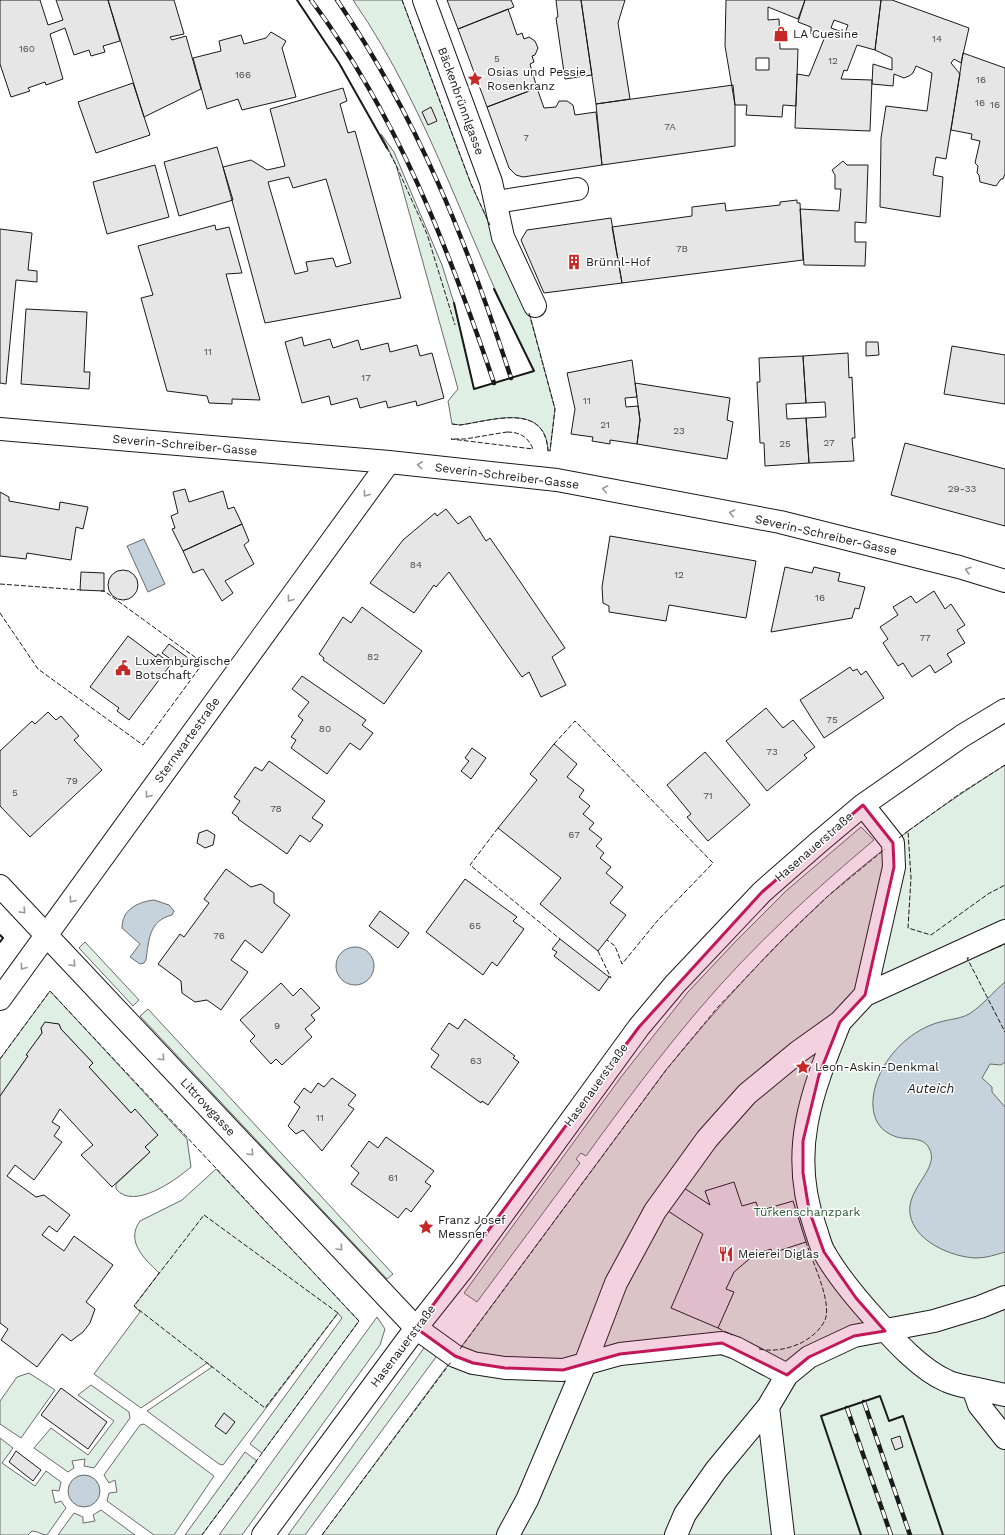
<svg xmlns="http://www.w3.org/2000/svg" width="1005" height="1535" font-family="'Work Sans',sans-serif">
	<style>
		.green { fill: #e0efe3; stroke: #6a6a6a }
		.water { fill: #c6d2dc; stroke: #6a6a6a }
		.building { fill: #e6e6e6; stroke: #1a1a1a; fill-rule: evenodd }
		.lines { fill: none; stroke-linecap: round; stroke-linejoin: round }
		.minor-casing { stroke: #1a1a1a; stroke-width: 24 }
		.minor { stroke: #fff; stroke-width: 22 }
		.rail-casing { stroke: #1a1a1a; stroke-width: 4.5 }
		.rail { stroke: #fff; stroke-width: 3; stroke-dasharray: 9; stroke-linecap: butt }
		.fence { stroke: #1a1a1a; stroke-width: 1; stroke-dasharray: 5 2; stroke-linecap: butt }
		.wall { stroke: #1a1a1a; stroke-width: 2 }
		.oneway { stroke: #989898 }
		.marked { fill: #c2185b; fill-opacity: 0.2; stroke: #c2185b; stroke-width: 3; stroke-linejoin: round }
		.labels { text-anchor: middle; stroke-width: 3; stroke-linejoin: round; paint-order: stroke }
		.number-label { font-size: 10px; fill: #4d4d4d }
		.poi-label { font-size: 12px; fill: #1a1a1a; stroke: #fff; text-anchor: start }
		.street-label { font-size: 12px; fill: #1a1a1a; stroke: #fff }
		.park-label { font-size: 12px; fill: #2b5a34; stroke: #fff }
		.water-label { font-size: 13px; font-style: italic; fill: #1a1a1a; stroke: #fff }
	</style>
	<rect width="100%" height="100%" fill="#fff"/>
	<path class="green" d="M353,0H402L471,184L528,308L555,409L550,451H548C546,401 490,421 460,425L452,424L448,401L458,389L396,165L381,134L394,152L442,265L454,303L474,389L534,371C470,249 432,114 353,0Z
		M1005,765V1535H322L666,1070C717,1008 768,951 827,897C882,847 943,805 1005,765Z
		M861,827L874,840C812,892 753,946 701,1007C660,1055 623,1105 586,1156L581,1153L576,1159L580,1163L477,1302L464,1293L621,1077L688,992L735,942L786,891Z
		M85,942L139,1000L133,1006L79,948Z
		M50,991L187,1139L191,1167C177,1179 134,1211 116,1189V1184L150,1152L145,1147L158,1135L131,1113L89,1067L93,1063L61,1029L59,1024L45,1023L41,1028L42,1033L27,1055L28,1056L0,1096V1059Z
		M148,1009L393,1274L387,1279L140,1016Z
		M216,1169L359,1321L262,1453L250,1444L342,1318L338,1313L223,1465L219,1464L147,1411L212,1367L207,1363L141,1408L94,1374L140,1312L134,1306L159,1273C145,1259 125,1242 140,1221L182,1200Z
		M377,1317L385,1329L380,1345L242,1535H219Z
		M427,1344L439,1353L305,1535H288Z
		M29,1373L55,1390L21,1438L0,1424V1401L17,1377Z
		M91,1385L129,1412L130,1418L94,1468L84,1466L85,1459L72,1461L74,1468L68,1472L34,1448L51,1428L88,1455L114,1421L78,1395Z
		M144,1424L214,1476L174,1535H154L107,1501L109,1493L117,1492L115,1480L109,1483L104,1475L140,1425Z
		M0,1438L13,1448L2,1463L35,1486L46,1471L61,1482L59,1491L52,1490L55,1503L61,1501L66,1508L47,1535C41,1535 38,1531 32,1531L28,1535H0Z
		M245,1452L257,1461L202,1535H185Z
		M101,1510L135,1535H58L74,1513L83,1517V1523L95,1521L93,1515Z"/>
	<path class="water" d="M144,539L165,584L148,592L127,546Z
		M154,900L169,905L174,911L172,915C149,921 149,939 146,960L144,963L140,964L130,957L140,944L122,928C122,909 138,902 154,900Z
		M336 966a19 19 0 1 1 38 0a19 19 0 1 1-38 0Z
		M1005,982V1062L1001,1065L990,1064L982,1078L992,1087V1092L1005,1107V1252C995,1255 986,1258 976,1258C951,1257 914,1241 910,1214C906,1188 941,1168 929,1148C922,1135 905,1141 894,1136C868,1126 870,1097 879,1076C889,1052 913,1029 940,1022C950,1019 960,1019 969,1014C982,1006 993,992 1005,982Z
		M68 1491a16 16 0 1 1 32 0a16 16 0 1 1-32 0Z"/>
	<path class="building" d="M0,0H40L48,25L63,20L56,0H108L120,41L103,46L105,52L91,56L89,50L74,55L65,28L50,34L63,79L46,85L45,82L28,88L30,91L11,97L0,64Z
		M108,0H174L184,34L170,37L172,40L186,36L201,89L144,117Z
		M447,0H511L514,7L458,29Z
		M556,0H581L592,75L565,79L556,18L558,17Z
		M581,0H625L618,23L630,99L596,104Z
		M726,0H805L798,19L768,7V20L779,19L780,49H798L796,106L783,105L782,117L746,115L747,105H735L725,46ZM756,58H769V70H756Z
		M805,0H881L875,50L857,45L847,71L844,70L841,79L872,80L870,131L795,128L797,74L809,76L824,39L811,34V27L798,22ZM834,20L848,25L845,33L831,28Z
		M881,0H892L969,28L961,63L954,59L951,63L960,74L946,159L936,157L933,175L943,177L940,217L880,207L881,138L886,106L927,111L932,73L916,66L913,73L909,76L904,78L894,74L893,86L872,84L873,64L892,70V58L875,50Z
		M508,9L517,35L522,33L524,39L529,37L535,41L538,48L535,55L532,56L534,62L530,64L537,88L487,107L458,29Z
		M271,32L286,41L282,48L296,97L242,110L238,99L207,109L193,58L221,51L219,41L241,35L244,44L266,38Z
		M963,53L1005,68V174L1003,179H1001L996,186L980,182L979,175L977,173L978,166L975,163L980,141L971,139L972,134L951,130Z
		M133,83L150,135L96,153L78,102Z
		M733,85L735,105V146L602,165L596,104Z
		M343,88L347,101L340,104L348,133L355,131L401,298L265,323L223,167L251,160L267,170L285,166L270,109ZM289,177L293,188L326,179L351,263L336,267L333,258L306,262L308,271L295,274L268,182Z
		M537,88L544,108L556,107L559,101H567L573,105L575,115L596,112L602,165L523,177L516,175L509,168L487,107Z
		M431,107L437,121L428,125L422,112Z
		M217,147L233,200L179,216L164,162Z
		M843,161L847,165H868L866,223L855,222V242H866L865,266L804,265L800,209L839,211L841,189H835V175L832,170Z
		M155,165L169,217L107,234L93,182Z
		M797,200V203H800L803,260L622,283L612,227L692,216V207L725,203L726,211L780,205V202Z
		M611,218L622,283L544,293L521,240L527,230Z
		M215,225L216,230L229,227L242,273L226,274L260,400L232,399V404L209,403L207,396L167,391L141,298L153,295L138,246Z
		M0,229L32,233L28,270L37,271V282L16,280L6,384L0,383Z
		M26,309L87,312L84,372H90L89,389L21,384Z
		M302,337L304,346L330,339L333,348L358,340L361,350L388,343L390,352L417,345L420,356L432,353L444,398L417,406L416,401L388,408L386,401L360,408L357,398L331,405L329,396L302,403L285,342Z
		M866,342H878L879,355L866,356Z
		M952,346L1005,355V404L944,394Z
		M848,353L849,378L852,377L855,438H852L854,461L809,463L806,418L826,417L825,402L806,403L803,356Z
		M803,356L806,403L786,404L787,419L806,418L809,463L765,466L764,443H760L757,382H760L759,358Z
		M632,360L637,397L625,398L626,407L638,406L640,420L637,444L610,440V444L592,441L593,437L571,434L575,409L567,373Z
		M635,383L730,398L727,420L733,422L727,459L637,444L640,420Z
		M905,443L1005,469V526L891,495Z
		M185,489L189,502L223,491L228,509L234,507L242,524L183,551L172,529L175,528L171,516L178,513L173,492Z
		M0,492L9,497V501L59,510L60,502L88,507L83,529L76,527L71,560L27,553L26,559L0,556Z
		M446,509L458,524L470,516L486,541L490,538L519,580L565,648L552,657L566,685L541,697L529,672L522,677L449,572L436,587L434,585L414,613L370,583L403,540L435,513L437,516Z
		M242,524L249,541L244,545L254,564L225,581L233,593L222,601L203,569L193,573L183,551Z
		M610,536L756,561L746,618L669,605L666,621L609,612V606L603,603L602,587Z
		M785,567L812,573L814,567L840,573L838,581L865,587L859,609L855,608L852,618L771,632Z
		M108 585a15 15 0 1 1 30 0a15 15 0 1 1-30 0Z
		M81,572L104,573V591L80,590Z
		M934,591L945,609L951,604L965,625L957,630L965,643L947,654L952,662L935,673L930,665L912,677L903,663L898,666L883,643L888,639L880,627L898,615L893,607L911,596L916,603Z
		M362,607L422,651L384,704L323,660L324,658L319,654L343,617L351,623Z
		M128,636L156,657L158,654L171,664L129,720L117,711L119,708L90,687Z
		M169,644L188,658L182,667L162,653Z
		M850,667L853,671L857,669L861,675L866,671L884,698L824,738L800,700Z
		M302,676L366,720L362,725L373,733L360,750L350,743L327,774L291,748L296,740L291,737L303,720L298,716L309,702L292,689Z
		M766,708L783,728L793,720L815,747L804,755L807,758L767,791L726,741Z
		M48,712L56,720L61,716L79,736L74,740L102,770L30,837L0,806V751L32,721L35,724Z
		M554,744L577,764L567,777L584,790L579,797L590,806L583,814L594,823L589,829L602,839L596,846L604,853L600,858L611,867L606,873L623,887L610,903L626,915L598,951L540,904L561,878L498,828L537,780L530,774Z
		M472,748L486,758L471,779L461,771L469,761L465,758Z
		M705,752L750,805L708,841L687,817L691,814L667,785Z
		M269,761L325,801L312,818L323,825L310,842L300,835L287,854L238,819L239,818L232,813L240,801L234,797L255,767L262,771Z
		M207,830L215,835L213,845L205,848L197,843L199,833Z
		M226,869L251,887L261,884L274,893V903L290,915L262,953L245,940L231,960L248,972L221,1010L207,1000L195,1002L182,993L181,981L158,964L180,934L184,937L209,903L204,899Z
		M465,879L517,917L513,921L524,929L497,966L492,962L483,975L426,932Z
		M380,911L409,933L398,948L369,926Z
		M560,939L609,977L599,991L554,956L557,952L552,949Z
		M281,983L293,996L301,988L320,1008L311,1015L315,1020L305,1029L312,1037L282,1065L276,1059L271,1064L250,1041L255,1036L240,1020Z
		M465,1019L515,1056L513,1058L519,1062L488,1105L482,1101L481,1103L431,1067L439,1055L431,1049L449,1023L458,1029Z
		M45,1022L59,1024L61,1029L93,1063L89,1067L131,1113L135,1109L158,1135L145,1147L150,1152L112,1187L81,1155L93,1145L60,1109L52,1122L60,1127L54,1136L62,1142L34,1180L15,1165L7,1176L36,1197L44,1195L70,1215L57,1232L49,1226L42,1235L64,1251L74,1236L113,1265L86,1302L95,1309L90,1323L83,1332L71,1341L62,1334L37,1367L1,1340L8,1329L0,1323V1096L28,1056L26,1055L42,1033L41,1028Z
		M332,1078L356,1095L348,1105L354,1109L322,1151L303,1130L296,1134L288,1126L300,1107L294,1102L304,1088L311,1093L318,1083L324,1087Z
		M386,1137L434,1171L425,1182L431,1186L411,1212L406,1208L398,1218L351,1184L359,1173L351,1166L369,1141L378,1148Z
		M734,1182L742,1206L756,1202L759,1211L793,1201L806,1242L772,1253L771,1249L754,1255L734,1272L726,1289L734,1292L718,1328L671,1308L703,1234L668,1211L684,1188L710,1205L705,1191Z
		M61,1388L107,1422L88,1449L41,1415Z
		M224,1413L235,1422L226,1434L215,1426Z
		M900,1436L903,1447L895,1450L891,1439Z
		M16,1451L41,1470L33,1481L9,1462Z"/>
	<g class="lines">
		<g class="minor-casing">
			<path id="minor" d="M424,0L491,182L503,237L535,306
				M497,202L577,189
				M0,429L389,462L557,480L780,522L959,567L1005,581
				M863,805L893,843L894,867L865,995
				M0,886L416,1328L455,1356L473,1363L505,1368L563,1370L620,1354L722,1343L736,1348L787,1375
				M0,999L389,462
				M840,1022C812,1092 788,1151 815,1227C818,1235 820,1245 824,1252C838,1277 857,1299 876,1320C894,1340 921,1370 947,1381C955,1385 964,1386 973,1388L979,1405L1005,1438
				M973,1388L1005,1395
				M768,1407L783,1535
				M263,1535L416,1328L462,1270L639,1027L675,984L762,892L819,842L863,805L962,736L1005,710
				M508,1535L527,1500L585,1364L616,1283L655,1211L707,1139L747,1094L798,1052L840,1022L865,995L1005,931
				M676,1535L685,1514L716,1470L768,1407L787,1375L809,1357L854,1336L934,1321L980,1307L1005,1297"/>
		</g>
		<use href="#minor" class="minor"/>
		<g class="rail-casing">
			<path id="rail" d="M311,0C398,117 448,247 494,383
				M337,0C418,119 467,242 511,378
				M864,1402L910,1535
				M847,1408L891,1535"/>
		</g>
		<use href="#rail" class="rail"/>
		<path class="fence" d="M402,0L471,184L490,225
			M380,135L396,165L427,234L455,325
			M529,313L555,409L550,451
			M452,424L460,425C491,421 545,401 548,451
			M507,432C520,432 528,437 533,449L451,439H465Z
			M0,584L81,590
			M0,613L38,669L143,745L203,663L104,591H101
			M554,744L575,721L713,863L658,920L622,964L615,946L607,940
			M1005,765L961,793L908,831L911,878L908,928L931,935L988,894L1005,885
			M498,828L470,865L560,939
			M899,838L908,831
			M991,950L1005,944
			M598,951L611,978L607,975
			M969,958H967L1005,1032
			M0,1059L50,991L359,1321L202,1535
			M204,1215L338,1313L265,1408L134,1306Z
			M718,1328L732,1335
			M460,1349L666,1070L718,1007L779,943L828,896L885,849
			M759,1349C773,1352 788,1349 801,1343C811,1338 823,1328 826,1317C830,1297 812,1261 806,1242
			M322,1535L451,1362"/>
		<path class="wall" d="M297,0L339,63L387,148
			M454,303L474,389L534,371L494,289
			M0,935L3,938L0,942
			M861,1535L821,1416L880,1396L889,1421L903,1416L943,1535"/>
	</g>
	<defs><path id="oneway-chevron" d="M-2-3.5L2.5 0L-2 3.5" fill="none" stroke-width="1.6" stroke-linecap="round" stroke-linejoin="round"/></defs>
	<g class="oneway">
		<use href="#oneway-chevron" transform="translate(420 465) rotate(-174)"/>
		<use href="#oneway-chevron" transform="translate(605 489) rotate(-169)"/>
		<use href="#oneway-chevron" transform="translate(366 494) rotate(126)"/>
		<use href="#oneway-chevron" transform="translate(732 513) rotate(-169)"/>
		<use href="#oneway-chevron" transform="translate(968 570) rotate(-163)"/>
		<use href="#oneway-chevron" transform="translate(290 599) rotate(126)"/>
		<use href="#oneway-chevron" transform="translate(148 795) rotate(126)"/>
		<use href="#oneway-chevron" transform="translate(72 900) rotate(126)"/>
		<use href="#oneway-chevron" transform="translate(23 911) rotate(47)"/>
		<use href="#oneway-chevron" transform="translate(73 964) rotate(47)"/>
		<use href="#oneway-chevron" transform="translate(23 967) rotate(126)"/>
		<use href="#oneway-chevron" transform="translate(162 1058) rotate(47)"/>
		<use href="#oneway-chevron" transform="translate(251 1153) rotate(47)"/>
		<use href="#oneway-chevron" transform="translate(340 1248) rotate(47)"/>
	</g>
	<path class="marked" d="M863,805L893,843L894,867L865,995L840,1022L819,1075L803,1141V1173L809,1210L824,1252L856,1298L885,1331L854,1336L809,1357L787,1375L722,1343L620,1354L563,1370L505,1368L473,1363L455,1356L416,1328L639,1027L762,892Z"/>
	<defs>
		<g id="shop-bare" transform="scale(1.2)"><path d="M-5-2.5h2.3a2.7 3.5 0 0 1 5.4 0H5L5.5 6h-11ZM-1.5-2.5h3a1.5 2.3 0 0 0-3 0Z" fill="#c62828" stroke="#fff" stroke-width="2.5" paint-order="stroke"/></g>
		<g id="sight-bare" transform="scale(1.2)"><path d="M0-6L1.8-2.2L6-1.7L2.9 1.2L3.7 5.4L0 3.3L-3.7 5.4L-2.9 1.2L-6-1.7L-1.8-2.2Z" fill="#c62828" stroke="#fff" stroke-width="2.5" paint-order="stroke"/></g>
		<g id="building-bare" transform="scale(1.2)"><path d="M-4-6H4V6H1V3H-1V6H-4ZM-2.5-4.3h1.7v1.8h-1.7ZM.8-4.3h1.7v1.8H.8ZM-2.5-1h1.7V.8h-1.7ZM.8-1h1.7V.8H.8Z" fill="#c62828" stroke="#fff" stroke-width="2.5" paint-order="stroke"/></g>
		<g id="civic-bare" transform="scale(1.2)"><path d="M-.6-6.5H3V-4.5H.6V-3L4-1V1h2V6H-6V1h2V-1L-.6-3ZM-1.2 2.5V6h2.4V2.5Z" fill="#c62828" stroke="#fff" stroke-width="2.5" paint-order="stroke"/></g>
		<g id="restaurant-bare" transform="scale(1.2)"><path d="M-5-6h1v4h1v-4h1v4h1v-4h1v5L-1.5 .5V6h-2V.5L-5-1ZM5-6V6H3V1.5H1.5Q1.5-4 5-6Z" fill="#c62828" stroke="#fff" stroke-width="2.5" paint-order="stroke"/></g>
	</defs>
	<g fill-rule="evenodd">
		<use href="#shop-bare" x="781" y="34"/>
		<use href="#sight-bare" x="475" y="79"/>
		<use href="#building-bare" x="574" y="262"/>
		<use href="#civic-bare" x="123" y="668"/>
		<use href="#sight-bare" x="803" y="1067"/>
		<use href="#sight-bare" x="426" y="1227"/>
		<use href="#restaurant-bare" x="726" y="1254"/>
	</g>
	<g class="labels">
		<g class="number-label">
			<text x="937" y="42">14</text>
			<text x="27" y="52">160</text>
			<text x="497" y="62">5</text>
			<text x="833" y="64">12</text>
			<text x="243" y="78">166</text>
			<text x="981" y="83">16</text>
			<text x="980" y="106">16</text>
			<text x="995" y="108">16</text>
			<text x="670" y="130">7A</text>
			<text x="526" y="141">7</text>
			<text x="682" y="252">7B</text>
			<text x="208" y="355">11</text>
			<text x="366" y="381">17</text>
			<text x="587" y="404">11</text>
			<text x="605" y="428">21</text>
			<text x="679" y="434">23</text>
			<text x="829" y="446">27</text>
			<text x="785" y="447">25</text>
			<text x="962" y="492">29-33</text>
			<text x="416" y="568">84</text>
			<text x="679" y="578">12</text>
			<text x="820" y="601">16</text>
			<text x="925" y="641">77</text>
			<text x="373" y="660">82</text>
			<text x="832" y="723">75</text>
			<text x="325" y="732">80</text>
			<text x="772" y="755">73</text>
			<text x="72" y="784">79</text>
			<text x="15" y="796">5</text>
			<text x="708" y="799">71</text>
			<text x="276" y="812">78</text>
			<text x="574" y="838">67</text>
			<text x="475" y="929">65</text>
			<text x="219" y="939">76</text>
			<text x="277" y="1029">9</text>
			<text x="476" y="1064">63</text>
			<text x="320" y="1121">11</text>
			<text x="393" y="1181">61</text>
		</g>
		<g class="poi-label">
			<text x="793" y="38">LA Cuesine</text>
			<text x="487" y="76">Osias und Pessie<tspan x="487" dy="14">Rosenkranz</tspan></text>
			<text x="586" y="266">Brünnl-Hof</text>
			<text x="135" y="665">Luxemburgische<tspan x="135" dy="14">Botschaft</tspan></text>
			<text x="815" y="1071">Leon-Askin-Denkmal</text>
			<text x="438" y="1224">Franz Josef<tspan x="438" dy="14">Messner</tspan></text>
			<text x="738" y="1258">Meierei Diglas</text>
		</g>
		<g class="street-label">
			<text transform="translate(461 101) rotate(70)" y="4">Bäckenbrünnlgasse</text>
			<text transform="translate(185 445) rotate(5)" y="4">Severin-Schreiber-Gasse</text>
			<text transform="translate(507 476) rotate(7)" y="4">Severin-Schreiber-Gasse</text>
			<text transform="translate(826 535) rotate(13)" y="4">Severin-Schreiber-Gasse</text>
			<text transform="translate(187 740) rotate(-54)" y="4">Sternwartestraße</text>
			<text transform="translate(814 847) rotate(-41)" y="4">Hasenauerstraße</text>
			<text transform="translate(596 1085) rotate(-54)" y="4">Hasenauerstraße</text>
			<text transform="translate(208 1107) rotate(47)" y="4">Littrowgasse</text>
			<text transform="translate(403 1346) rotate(-53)" y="4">Hasenauerstraße</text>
		</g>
		<g class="park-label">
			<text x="807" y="1216">Türkenschanzpark</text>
		</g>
		<g class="water-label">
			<text x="931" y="1093">Auteich</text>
		</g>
	</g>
</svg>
